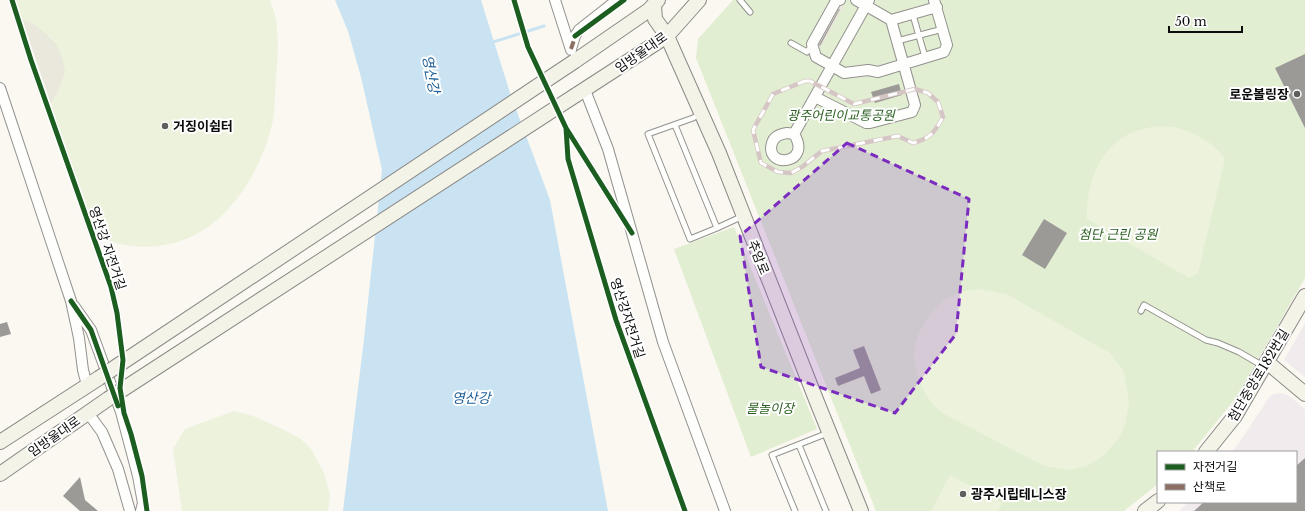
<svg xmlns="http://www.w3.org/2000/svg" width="1305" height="511" font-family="'Libre Baskerville','Noto Sans KR',serif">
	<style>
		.industrial { fill: #f1ebee }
		.green { fill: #e2eed2 }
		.pitch { fill: #ecf2dc }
		.plaza { fill: #eae7dd }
		.water { fill: #c9e3f2 }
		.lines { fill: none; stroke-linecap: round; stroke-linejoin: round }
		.stream { stroke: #c9e3f2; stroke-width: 3 }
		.building { fill: #9c9a97 }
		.lane-casing { stroke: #93928f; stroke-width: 7 }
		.street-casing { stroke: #93928f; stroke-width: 12 }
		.secondary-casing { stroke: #8a8986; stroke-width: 16 }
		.lane { stroke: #fefefd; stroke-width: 5 }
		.street { stroke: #fefefd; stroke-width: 10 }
		.secondary { stroke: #f4f3e8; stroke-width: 14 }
		.rail-casing { stroke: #d5c6c5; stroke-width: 4.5 }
		.rail { stroke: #fff; stroke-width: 3; stroke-dasharray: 9; stroke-linecap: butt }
		.secondary-bridge-casing { stroke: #8a8986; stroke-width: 16; stroke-linecap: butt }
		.secondary-bridge { stroke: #f4f3e8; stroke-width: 14 }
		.quiet { stroke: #8d6e63; stroke-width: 4; stroke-dasharray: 8 4; stroke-linecap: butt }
		.cycleway-casing { stroke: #fff; stroke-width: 8 }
		.cycleway { stroke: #1b5e20; stroke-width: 5 }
		.marked { fill: #7b2cbf; fill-opacity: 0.2; stroke: #7b2cbf; stroke-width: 3; stroke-dasharray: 8 5; stroke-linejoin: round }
		.poi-dot { fill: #5f5f5c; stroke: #fff; stroke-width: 1.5 }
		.labels { text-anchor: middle; stroke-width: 4; stroke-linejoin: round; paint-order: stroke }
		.street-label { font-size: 13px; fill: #0c0c0c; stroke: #fff }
		.poi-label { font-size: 13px; font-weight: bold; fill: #0c0c0c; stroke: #fff; text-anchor: start }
		.park-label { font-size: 13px; font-style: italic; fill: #2c6021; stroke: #fff }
		.water-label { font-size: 14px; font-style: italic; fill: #1d5e97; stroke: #fff }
	</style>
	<rect width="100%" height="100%" fill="#faf8f1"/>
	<path class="industrial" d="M1305,323V377L1284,360Z
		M1281,393L1288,395L1305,409V511H1179L1188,502H1296V452H1232L1239,443L1270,396L1274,394Z"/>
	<path class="green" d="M733,0H1305V278L1235,399L1192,452H1158V484L1124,511H876L696,58L698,39Z
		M734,227L817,429L751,457L674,249Z"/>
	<path class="pitch" d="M16,0H270C273,9 277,19 277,29C279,45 277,62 276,78C275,92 275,106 273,120C261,175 223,236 164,245C140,249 114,246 94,233L51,104L55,97L35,25L22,19Z
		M1157,126C1165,127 1174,126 1182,129C1198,135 1216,144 1225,159L1198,273L1189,278L1087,219C1086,184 1098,148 1133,132C1140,129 1149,128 1157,126Z
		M979,289L1007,294L1110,353L1124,372L1129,402L1126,422L1119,438L1104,455L1087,466L1070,470L1044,466L944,414C928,403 920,386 916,368C915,364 914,359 914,355C914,335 931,309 947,298C956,292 969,290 979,289Z
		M234,411L253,416L282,429L301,439L311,449L324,473L330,495L328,511H182L173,449L185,429Z
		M950,475L1002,503L998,511H931Z"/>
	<path class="plaza" d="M834,0L844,6L820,49L810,43Z
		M22,19L35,25L46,34L56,44L61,54L65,72L59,89L51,104Z"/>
	<path class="water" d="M335,0H481L510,93L550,200L608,511H343L364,339L382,170L361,77L348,31Z"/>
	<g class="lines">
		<path class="stream" d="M490,43L544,26"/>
	</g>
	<path class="building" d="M839,9H840L820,46L819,45Z
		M1305,54V128L1275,68Z
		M899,84L902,95L875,103L871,92Z
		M1044,219L1067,233L1045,269L1022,255Z
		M7,322L11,334L0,337V324Z
		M864,346L881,390L871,394L864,376L838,386L835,378L860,368L853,350Z
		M1305,458V511H1194L1204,502H1296V466Z
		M80,477L85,500L98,511H80L63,496Z"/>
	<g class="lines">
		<g class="lane-casing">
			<path id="lane" d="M740,0L750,12
				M913,15L925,57
				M897,41L943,29
				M791,43L807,52L812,45
				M701,113L693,118L648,134L690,239L717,228L743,216
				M675,125L717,228
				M1141,311L1144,305L1206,340L1218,343L1239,352L1263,366
				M799,445L826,511
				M795,511L772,455L828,433"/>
		</g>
		<g class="street-casing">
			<path id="street" d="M555,0L571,50
				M869,0L832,66L844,73L868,70L878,72L944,52L947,45L934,0
				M891,20L937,7
				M571,49L575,36L579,30L617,0
				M0,88L71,301L79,338L83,370L87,385
				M585,90L608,149L663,342L725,511
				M815,97L866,123H870L912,112L915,105L891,20L856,0
				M787,133L794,134C813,165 764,169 772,143C774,136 780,134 787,133Z
				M794,134L832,66L816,57L812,44L836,1L840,0
				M74,306L91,330L121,412L138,476L143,503L141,511
				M88,413L102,432L118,469L130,511"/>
		</g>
		<g class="secondary-casing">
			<path id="secondary" d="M654,5L655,19L667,36L719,153L817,402L861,511
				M575,61L649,10L658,0
				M576,95L667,36L699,0
				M1267,362L1305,394
				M0,442L99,378
				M1206,452L1235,416L1305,296
				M0,474L108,399
				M1145,511L1158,501"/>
		</g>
		<use href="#lane" class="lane"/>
		<use href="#street" class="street"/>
		<use href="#secondary" class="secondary"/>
		<g class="rail-casing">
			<path id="rail" d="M805,81H810L854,104L915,89L928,93L938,102L943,117C934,133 931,138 913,143L898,136L822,151L802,167L791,173L778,172L761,163L753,130L773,94Z"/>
		</g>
		<use href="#rail" class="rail"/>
		<g class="secondary-bridge-casing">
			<path id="secondary-bridge" d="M99,378L575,61
				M108,399L576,95"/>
		</g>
		<use href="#secondary-bridge" class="secondary-bridge"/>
		<path class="quiet" d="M571,49L576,34"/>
		<g class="cycleway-casing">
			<path id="cycleway" d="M12,0L31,60L111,287L117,313L123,360L120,388L124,413L131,434L142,476L147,511
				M514,0L528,47L566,128L632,233
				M575,36L624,0
				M566,128L568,159L616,320L685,511
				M71,301L91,330L118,406"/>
		</g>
		<use href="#cycleway" class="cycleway"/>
	</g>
	<path class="marked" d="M847,143L969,199L956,334L895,413L761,367L740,236Z"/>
	<g class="poi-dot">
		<circle cx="1297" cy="94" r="4"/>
		<circle cx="165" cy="126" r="4"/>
		<circle cx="963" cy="494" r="4"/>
	</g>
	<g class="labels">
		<g class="street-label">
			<text transform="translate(641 52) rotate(-35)" y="5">임방울대로</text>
			<text transform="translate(108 248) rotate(71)" y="5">영산강 자전거길</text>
			<text transform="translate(759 257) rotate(68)" y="5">추암로</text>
			<text transform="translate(628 318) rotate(72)" y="5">영산강자전거길</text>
			<text transform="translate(1258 375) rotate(-59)" y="5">첨단중앙로182번길</text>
			<text transform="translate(54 436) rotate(-35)" y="5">임방울대로</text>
		</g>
		<g class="poi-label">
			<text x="1289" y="99" text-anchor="end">로운볼링장</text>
			<text x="173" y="131">거징이쉼터</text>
			<text x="971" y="499">광주시립테니스장</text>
		</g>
		<g class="park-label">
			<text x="841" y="120">광주어린이교통공원</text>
			<text x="1118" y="239">첨단 근린 공원</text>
			<text x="770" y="413">물놀이장</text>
		</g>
		<g class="water-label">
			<text transform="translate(431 74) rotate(79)" y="5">영산강</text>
			<text x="471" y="403">영산강</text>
		</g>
	</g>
	<rect x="1157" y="451" width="140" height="52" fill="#ffffff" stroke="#9e9e9e"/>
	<rect x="1165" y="464" width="20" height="6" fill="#1b5e20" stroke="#9e9e9e"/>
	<text x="1193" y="471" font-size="12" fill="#0c0c0c">자전거길</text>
	<rect x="1165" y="484" width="20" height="6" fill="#8d6e63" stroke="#9e9e9e"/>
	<text x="1193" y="491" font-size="12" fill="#0c0c0c">산책로</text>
	<path d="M1169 26v6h73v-6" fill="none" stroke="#0c0c0c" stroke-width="2"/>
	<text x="1175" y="26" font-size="12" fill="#0c0c0c" stroke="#ffffff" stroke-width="3" paint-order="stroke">50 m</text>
</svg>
